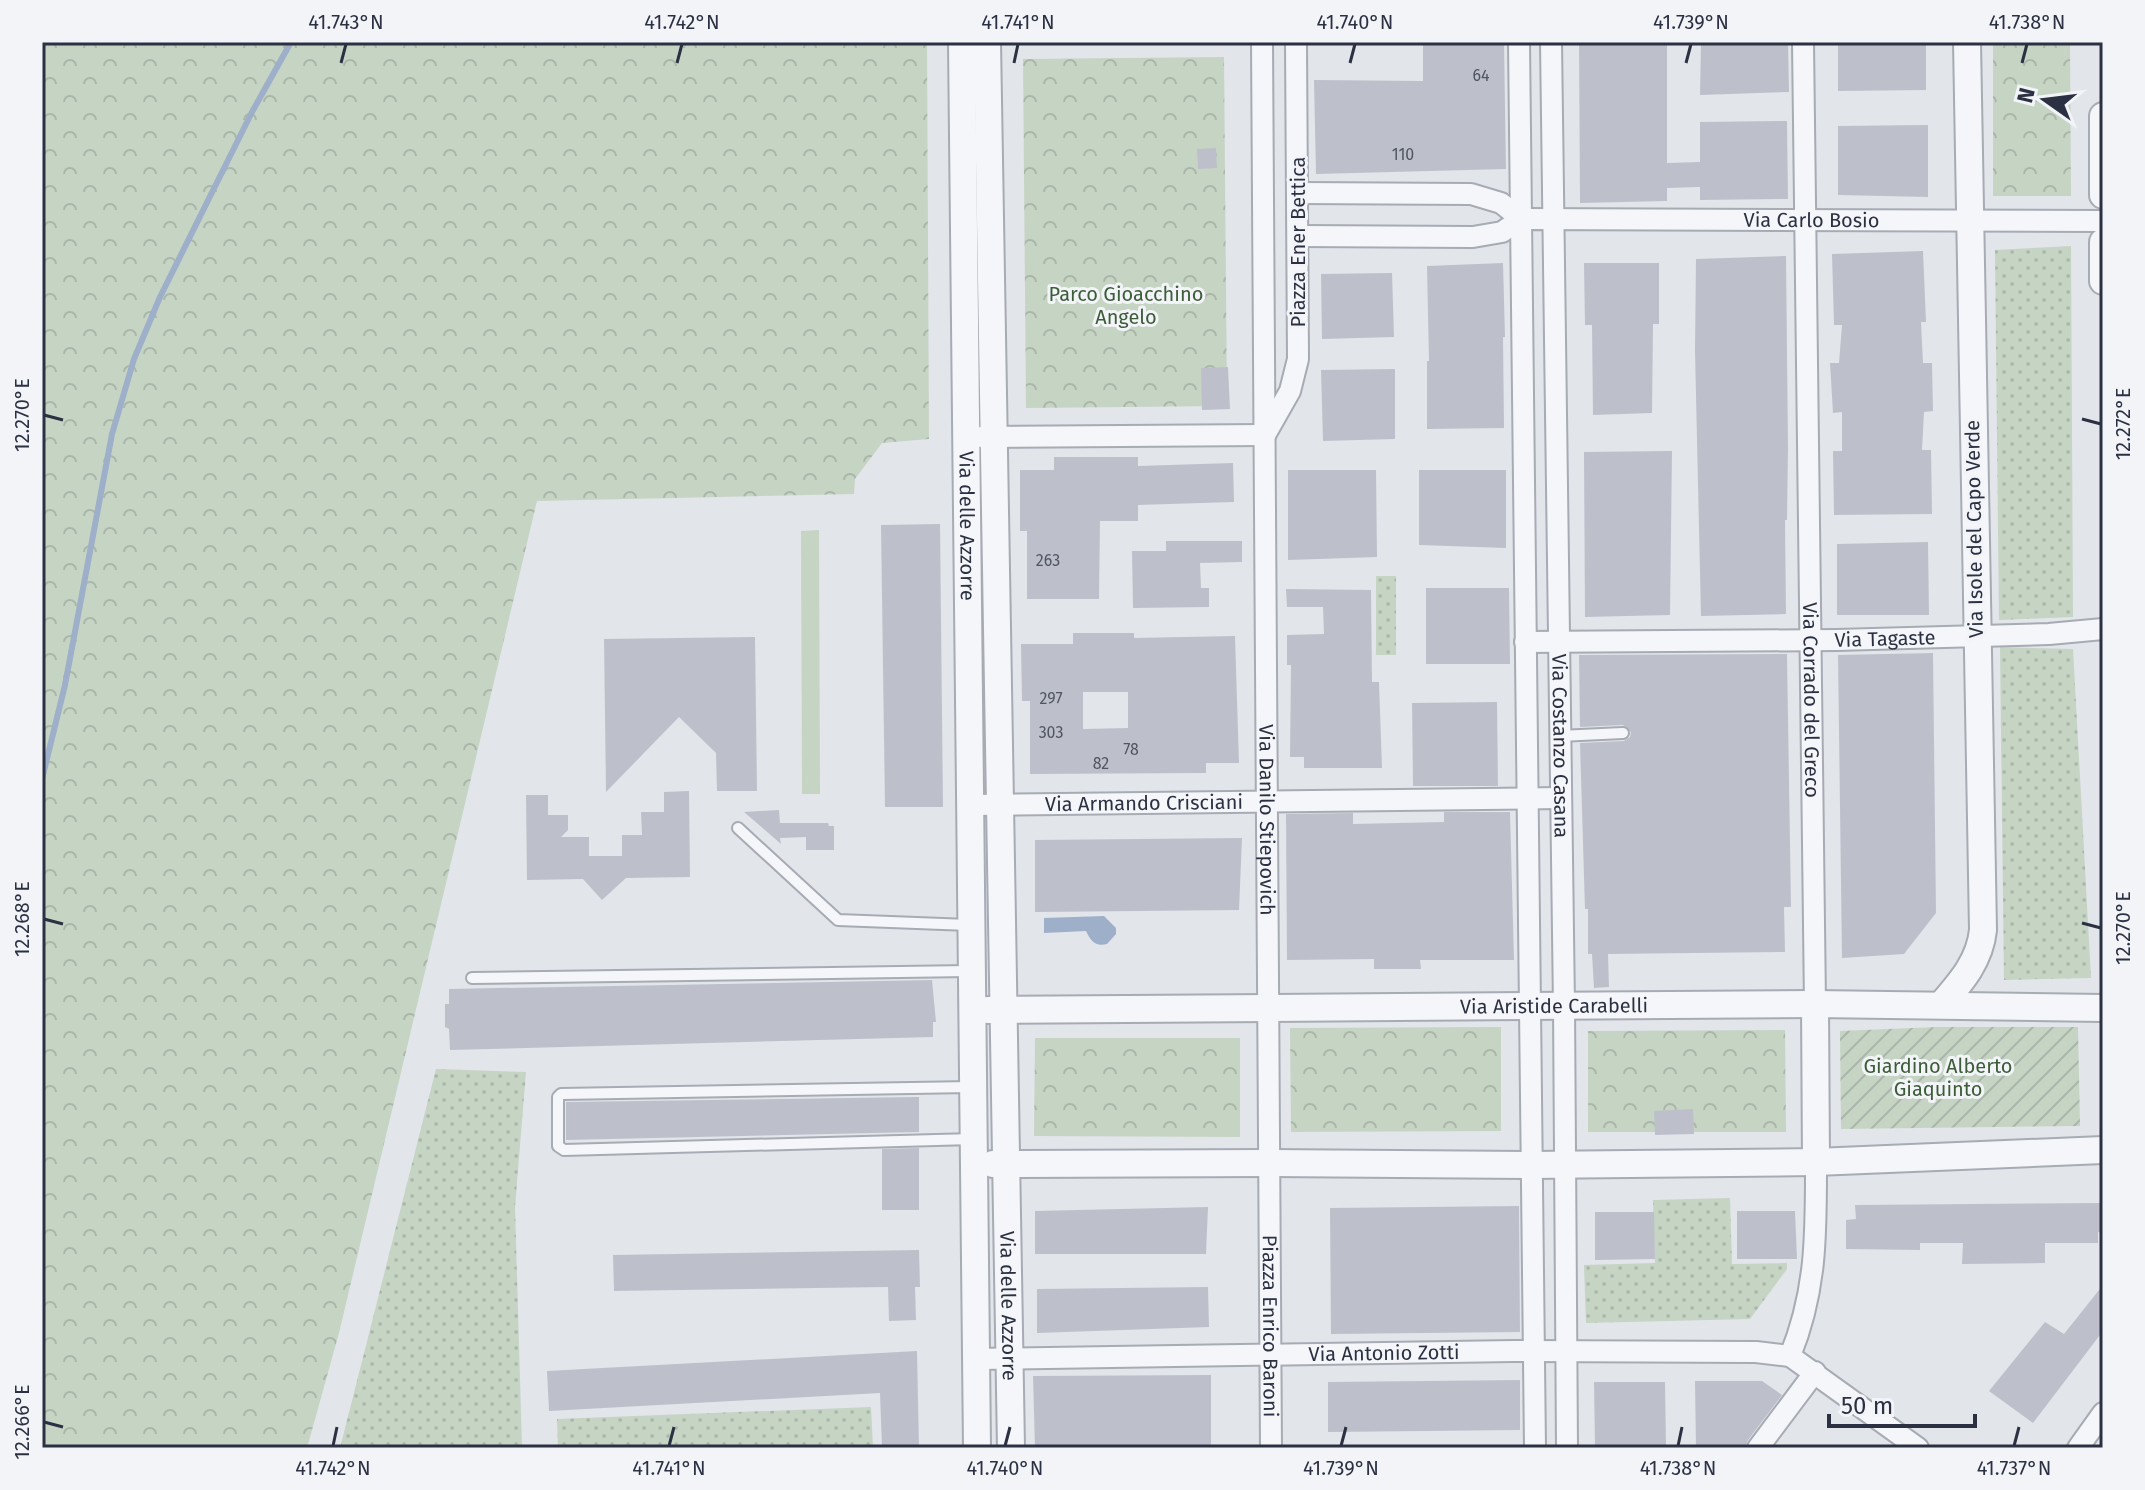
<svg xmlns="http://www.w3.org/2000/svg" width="2145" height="1490" font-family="'Fira Sans',sans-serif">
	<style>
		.grass { fill: url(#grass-dots) }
		.forest { fill: url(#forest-crowns) }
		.garden { fill: url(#garden-furrows) }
		.pitch { fill: #c6d4c4 }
		.water { fill: #9eafc9 }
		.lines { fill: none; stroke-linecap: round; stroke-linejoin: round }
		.stream { stroke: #9eafc9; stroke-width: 6 }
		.building { fill: #bdc0ca; fill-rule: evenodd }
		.service-casing { stroke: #a7abb4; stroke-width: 14 }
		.minor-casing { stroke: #a7abb4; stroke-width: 24 }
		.tertiary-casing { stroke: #a7abb4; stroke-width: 30 }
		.service { stroke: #f5f6f9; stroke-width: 10 }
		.minor { stroke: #f5f6f9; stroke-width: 20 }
		.tertiary { stroke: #f5f6f9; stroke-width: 26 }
		.ticks { fill: none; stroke: #2b3142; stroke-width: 3 }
		.labels { text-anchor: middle; stroke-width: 6; stroke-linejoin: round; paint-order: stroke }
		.number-label { font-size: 16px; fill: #505564 }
		.street-label { font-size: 20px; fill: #2b3142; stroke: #f2f4f8 }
		.park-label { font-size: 20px; fill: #3c5d38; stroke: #f2f4f8 }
		.neatline { fill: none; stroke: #2b3142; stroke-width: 3 }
		.ticks-label { font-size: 20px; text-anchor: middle; fill: #2b3142 }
	</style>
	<defs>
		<pattern id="grass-dots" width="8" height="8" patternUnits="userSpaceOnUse" patternTransform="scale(2)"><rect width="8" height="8" fill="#c6d4c4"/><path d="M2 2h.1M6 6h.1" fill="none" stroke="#aab6aa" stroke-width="1.8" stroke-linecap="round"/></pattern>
		<pattern id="forest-crowns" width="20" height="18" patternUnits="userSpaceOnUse" patternTransform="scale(2)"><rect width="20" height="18" fill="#c6d4c4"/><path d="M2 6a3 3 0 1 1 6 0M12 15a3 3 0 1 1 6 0" fill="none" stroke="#aab6aa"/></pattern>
		<pattern id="garden-furrows" width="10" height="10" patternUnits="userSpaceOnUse" patternTransform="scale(2)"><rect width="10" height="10" fill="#c6d4c4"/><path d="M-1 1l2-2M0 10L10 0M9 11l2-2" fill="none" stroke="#aab6aa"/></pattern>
	</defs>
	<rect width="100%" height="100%" fill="#e2e5ea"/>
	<path class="grass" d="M2071,246L2073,617L1999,620L1995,250Z
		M1376,576H1396V655H1376Z
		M2000,647L2073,649L2091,978L2004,980Z
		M436,1069L526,1072L515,1207L522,1448H340Z
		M1730,1198L1732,1264L1787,1263V1269L1750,1319L1586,1323L1584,1265L1655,1263L1653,1200Z
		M871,1407L873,1448H558L557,1419Z"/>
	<path class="forest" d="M42,42H927L929,439L882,443L855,479L854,494L537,501L339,1333L307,1448H42Z
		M1993,42H2070L2071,196H1993Z
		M1224,57L1227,406L1026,408L1023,59Z
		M1501,1027V1131L1291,1132L1290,1028Z
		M1785,1030L1786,1132H1588V1031Z
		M1035,1038H1240V1137L1034,1136Z"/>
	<path class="garden" d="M1937,1027H2078L2080,1126L1841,1129L1840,1031Z"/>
	<path class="pitch" d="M819,530L820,794H802L801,531Z"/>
	<path class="water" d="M1104,916L1116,928V934L1107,944C1095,947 1091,941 1086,931L1044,933V918Z"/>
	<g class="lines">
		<path class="stream" d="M42,779L65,685L112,434L134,359L160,297L252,112L291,42"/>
	</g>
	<path class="building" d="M1423,42H1504L1506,169L1316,174L1314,80L1423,81Z
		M1579,42H1667V163L1700,162V122L1787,121L1788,199L1700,200V187L1667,188V201L1580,203Z
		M1701,42H1788L1789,92L1700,95Z
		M1838,42H1926V90L1838,91Z
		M1928,125V197L1838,195V126Z
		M1216,148L1217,168L1198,169L1197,149Z
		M1923,251L1926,322H1921L1923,363H1932L1933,411L1924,412L1922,450H1931L1932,514L1834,515L1833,451H1842V412L1833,413L1830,363H1839L1842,325H1834L1832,254Z
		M1786,256L1788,448L1787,520H1785L1786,614L1701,616L1695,351L1696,259Z
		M1503,263L1505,337H1503L1504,428L1427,429V361H1429L1427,266Z
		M1584,263H1659V324H1653L1652,413L1593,415L1592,325H1585Z
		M1392,273L1394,337L1322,339L1321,274Z
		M1228,367L1230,409L1202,410L1201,368Z
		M1395,369V439L1323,441L1321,370Z
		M1672,451L1670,615L1585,617L1584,452Z
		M1054,457H1138V466L1233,463L1234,502L1138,505V521H1100L1099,599H1027V531H1020V470H1054Z
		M1288,470H1376L1377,557L1288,560Z
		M1419,470H1506V548L1419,545Z
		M940,524L943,807H885L881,525Z
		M1166,541H1242V562L1200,563L1201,588H1209V607L1133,608L1132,551H1166Z
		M1928,542L1929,615H1837V544Z
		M1426,588H1509L1510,664H1426Z
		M1286,589L1371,590L1372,682H1379L1382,768H1304V757H1290L1291,665H1287V635L1324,634L1323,607H1287Z
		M1073,633H1134V638L1235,636L1239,763H1206V773L1030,774V701H1022L1021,644H1073ZM1083,692H1128V728L1083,729Z
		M755,637L757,791H717L716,753L679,717L606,792L604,639Z
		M1933,653L1936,913L1904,954L1842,958L1838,655Z
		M1787,654L1791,907H1784L1785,952L1608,954L1609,987L1594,988L1592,954H1588V909H1585L1580,743L1624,741L1630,737L1631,732L1623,725L1580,727L1579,655Z
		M1497,702L1498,786H1413L1412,703Z
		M689,791L690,877L626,878L602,900L583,879L527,880L526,795H548V815H568V830L561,837H589V856H622V835H642L641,812H664V792Z
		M779,810L780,823H828L829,826H834V850H806V837L780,838L781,844L744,812Z
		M1444,812H1510L1514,960H1420L1421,969H1374V959L1287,960L1286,814L1353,813V824L1444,822Z
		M1242,838L1239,910L1035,912V840Z
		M932,980L936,1022H933V1037L450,1050L449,1029L445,1027V1004H449V989Z
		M919,1097V1132L566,1140V1102Z
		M1693,1109L1694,1134L1655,1135L1654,1111Z
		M919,1148V1210H882V1149Z
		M2103,1203V1233L2098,1232V1243H2045V1263L1962,1264L1963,1243H1920V1250L1846,1249V1220L1856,1219L1855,1205Z
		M1519,1206L1520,1332L1331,1334L1330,1208Z
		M1208,1207L1206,1254H1035V1211Z
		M1737,1211H1795L1797,1259H1737Z
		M1595,1212H1654L1655,1259L1595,1260Z
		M919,1250L920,1287H915L916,1320L889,1321L888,1287L614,1291L613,1255Z
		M2103,1285V1331L2033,1423L1989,1391L2045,1322L2064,1334Z
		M1208,1287L1209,1327L1037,1333V1289Z
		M917,1351L919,1448H882L880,1393L549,1411L547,1371Z
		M1211,1375V1448H1035L1033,1376Z
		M1520,1380V1430L1328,1432V1382Z
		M1695,1381H1762L1782,1395L1748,1440L1745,1448H1696Z
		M1594,1382H1665L1666,1448H1595Z"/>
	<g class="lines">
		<g class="service-casing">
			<path id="service" d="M1559,736L1623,733
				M738,828L838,920L969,925
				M472,978L969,971
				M971,1087L561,1094L558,1097V1146L564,1150L973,1139"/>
		</g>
		<g class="minor-casing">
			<g id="minor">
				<path id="s1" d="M1262,42L1271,1448"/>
				<path d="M1519,42L1535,1448"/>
				<path id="s2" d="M1551,42L1564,1006L1567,1448"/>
				<path id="s3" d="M1803,42L1815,1004"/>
				<path d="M1298,193L1471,194L1501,203L1521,219"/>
				<path id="s4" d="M1298,236L1473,237L1502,232L1521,219L2103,221"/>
				<path d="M1265,435L1290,391L1298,359L1296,42"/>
				<path d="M981,437L1265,435"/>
				<path id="s5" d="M1525,642L1837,640L2049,634L2103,629"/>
				<path id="s6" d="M970,805L1560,798"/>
				<path d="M1790,1356C1817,1290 1816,1232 1816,1162"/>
				<path id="s7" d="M976,1359L1514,1351L1756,1352L1790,1356L1918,1448"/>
				<path d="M1758,1448L1815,1372"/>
				<path d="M2078,1448L2103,1413"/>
			</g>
		</g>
		<g class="tertiary-casing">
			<g id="tertiary">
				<path id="s8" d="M962,42L977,1448"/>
				<path id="s9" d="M987,42L1011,1448"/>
				<path d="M2103,116V195"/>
				<path d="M2103,242V281"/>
				<path d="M1815,1004L1816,1162"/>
				<path d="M1942,1004C1962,981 1980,960 1983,930L1967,42"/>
				<path id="s10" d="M988,1010L1815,1004L2103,1008"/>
				<path d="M993,1164L1270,1163L1531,1165L1816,1162L2103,1150"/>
			</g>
		</g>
		<use href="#service" class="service"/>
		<use href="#minor" class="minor"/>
		<use href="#tertiary" class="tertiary"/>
	</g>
	<path class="ticks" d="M341,63L346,44M677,63L682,44M1014,63L1018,44M1350,63L1355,44M1686,63L1691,44M2022,63L2027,44M44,415L63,420M2082,419L2101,424M44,919L63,924M2082,923L2101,928M44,1422L63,1427M333,1446L337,1427M669,1446L674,1427M1005,1446L1010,1427M1341,1446L1346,1427M1678,1446L1682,1427M2014,1446L2019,1427"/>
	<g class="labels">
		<g class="number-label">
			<text x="1481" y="81">64</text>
			<text x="1403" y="160">110</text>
			<text x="1048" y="566">263</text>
			<text x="1051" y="704">297</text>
			<text x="1051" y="738">303</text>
			<text x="1131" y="755">78</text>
			<text x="1101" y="769">82</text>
		</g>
		<g class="street-label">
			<text dy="7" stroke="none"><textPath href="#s4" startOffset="518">Via Carlo Bosio</textPath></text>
			<text transform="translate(1298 242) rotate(-90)" y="7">Piazza Ener Bettica</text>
			<text dy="7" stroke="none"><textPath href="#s8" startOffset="484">Via delle Azzorre</textPath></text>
			<text transform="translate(1974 529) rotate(-91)" y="7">Via Isole del Capo Verde</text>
			<text dy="7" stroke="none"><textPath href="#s5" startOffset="360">Via Tagaste</textPath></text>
			<text dy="7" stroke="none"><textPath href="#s3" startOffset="658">Via Corrado del Greco</textPath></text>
			<text dy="7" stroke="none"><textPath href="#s2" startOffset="704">Via Costanzo Casana</textPath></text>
			<text dy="7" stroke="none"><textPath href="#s6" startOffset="174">Via Armando Crisciani</textPath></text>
			<text dy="7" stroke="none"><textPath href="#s1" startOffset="778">Via Danilo Stiepovich</textPath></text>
			<text dy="7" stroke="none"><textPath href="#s10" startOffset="566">Via Aristide Carabelli</textPath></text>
			<text dy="7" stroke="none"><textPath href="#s9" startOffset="1264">Via delle Azzorre</textPath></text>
			<text dy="7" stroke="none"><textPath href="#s1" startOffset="1284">Piazza Enrico Baroni</textPath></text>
			<text dy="7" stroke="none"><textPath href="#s7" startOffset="408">Via Antonio Zotti</textPath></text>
		</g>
		<g class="park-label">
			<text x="1126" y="301">Parco Gioacchino<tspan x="1126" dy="23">Angelo</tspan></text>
			<text x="1938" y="1073">Giardino Alberto<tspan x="1938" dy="23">Giaquinto</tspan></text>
		</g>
	</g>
	<rect width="2145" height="1490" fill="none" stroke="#f2f4f8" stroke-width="88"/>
	<g transform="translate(2045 100) rotate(284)" stroke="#f2f4f8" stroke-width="6" paint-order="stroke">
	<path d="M0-6L14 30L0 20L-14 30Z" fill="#2b3142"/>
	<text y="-12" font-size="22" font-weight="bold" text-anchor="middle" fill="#2b3142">N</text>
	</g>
	<path d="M1829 1414v12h146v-12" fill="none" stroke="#2b3142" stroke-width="4"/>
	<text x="1841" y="1414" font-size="24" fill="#2b3142" stroke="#f2f4f8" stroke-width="6" paint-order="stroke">50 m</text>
	<rect x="44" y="44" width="2057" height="1402" class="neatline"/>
	<g class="ticks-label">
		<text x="346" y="29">41.743°N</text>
		<text x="682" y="29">41.742°N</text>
		<text x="1018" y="29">41.741°N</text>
		<text x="1355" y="29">41.740°N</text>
		<text x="1691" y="29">41.739°N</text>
		<text x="2027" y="29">41.738°N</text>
		<text transform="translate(22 415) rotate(-90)" y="7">12.270°E</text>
		<text transform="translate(2123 424) rotate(-90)" y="7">12.272°E</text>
		<text transform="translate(22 919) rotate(-90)" y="7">12.268°E</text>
		<text transform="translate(2123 928) rotate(-90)" y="7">12.270°E</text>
		<text transform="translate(22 1422) rotate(-90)" y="7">12.266°E</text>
		<text x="333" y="1475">41.742°N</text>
		<text x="669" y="1475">41.741°N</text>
		<text x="1005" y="1475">41.740°N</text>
		<text x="1341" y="1475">41.739°N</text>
		<text x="1678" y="1475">41.738°N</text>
		<text x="2014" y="1475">41.737°N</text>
	</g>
</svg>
